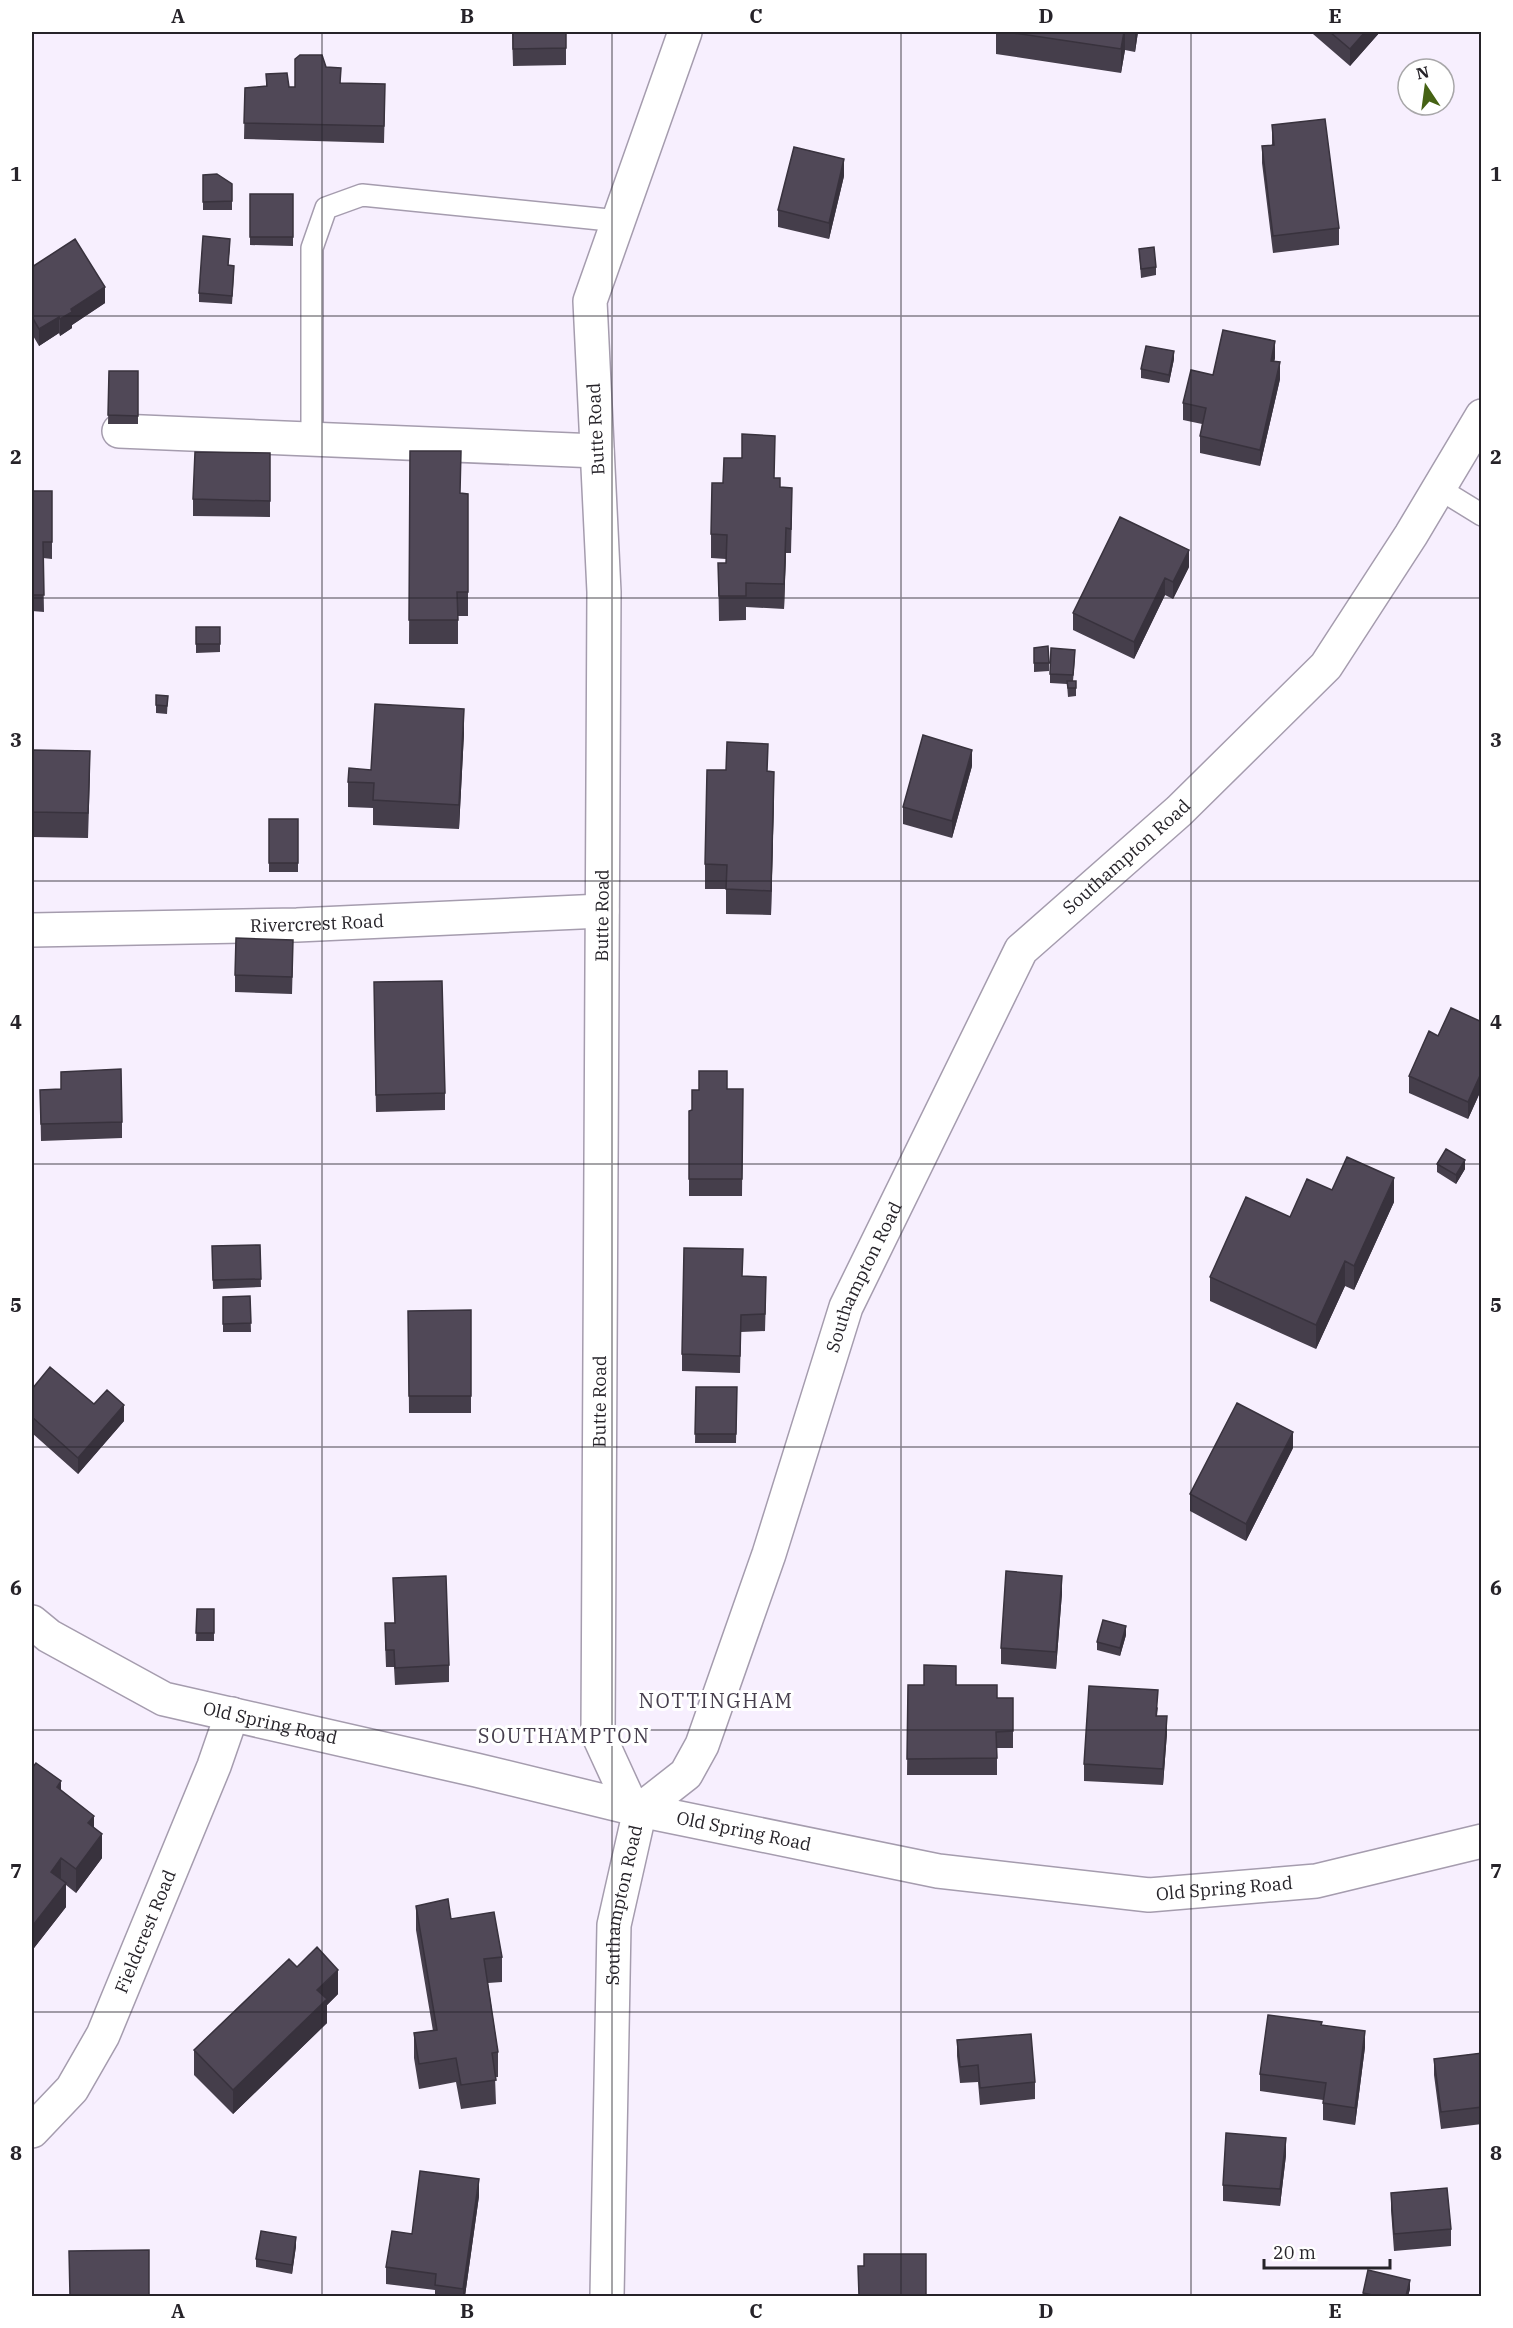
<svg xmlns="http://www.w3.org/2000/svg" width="1513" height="2328" font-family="'IBM Plex Serif',serif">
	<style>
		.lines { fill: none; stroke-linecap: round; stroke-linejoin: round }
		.service-casing { stroke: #a59cae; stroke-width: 24 }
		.minor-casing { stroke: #a59cae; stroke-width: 36 }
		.service { stroke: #fff; stroke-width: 21 }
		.minor { stroke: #fff; stroke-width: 33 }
		.wall { fill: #453e4b }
		.shaded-wall { fill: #38323d }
		.building { fill: #504857; stroke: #38323d; stroke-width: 1.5 }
		.grid { fill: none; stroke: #262329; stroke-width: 1.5; stroke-opacity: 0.55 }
		.labels { text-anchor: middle; stroke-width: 6; stroke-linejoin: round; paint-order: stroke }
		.street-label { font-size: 18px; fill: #262329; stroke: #fff }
		.neighbourhood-label { font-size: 20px; letter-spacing: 1.5px; fill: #463e4d; stroke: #fff }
		.neatline { fill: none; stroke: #262329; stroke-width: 2 }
		.grid-label { font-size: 20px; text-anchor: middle; font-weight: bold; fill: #262329 }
	</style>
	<rect width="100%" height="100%" fill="#f7effe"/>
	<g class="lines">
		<g class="service-casing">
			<path id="service" d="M312,439V248L326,208L362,195L619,221
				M1438,488L1482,515"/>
		</g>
		<g class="minor-casing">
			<g id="minor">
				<path d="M119,431L597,451"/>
				<path id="s1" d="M32,930L297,925L602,911"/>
				<path id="s2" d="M32,1622L49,1636L164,1699L476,1770L640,1810L938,1871L1149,1895L1316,1881L1482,1841"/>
				<path id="s3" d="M632,1808L598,1734L604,592L590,301L685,32"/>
				<path id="s4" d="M32,2131L72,2089L103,2035L214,1766L232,1714"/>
				<path id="s5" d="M607,2296L614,1925L640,1810L686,1774L702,1745L769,1554L846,1307L1021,950L1179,811L1326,666L1411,535L1482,416"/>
			</g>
		</g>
		<use href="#service" class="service"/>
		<use href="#minor" class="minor"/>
	</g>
	<path class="wall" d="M512,32H566V65L513,66Z
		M996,32H1138L1135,52L1125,50L1121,73L996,54Z
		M1313,32H1380L1350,66L1313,34Z
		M326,67L341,83L385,101L384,143L244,139L245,88L266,86V74L289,87H295Z
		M1272,125L1339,228V245L1273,253L1262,163V146L1272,145Z
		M203,175L232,184V210H203Z
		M844,176L829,239L778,227V210Z
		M250,194H293V246L250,245Z
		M230,247L228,265L234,274L232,304L199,302V293Z
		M1139,249L1156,267V275L1141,278Z
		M32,267L105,303L72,325V328L60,336L59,333L39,346L32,334Z
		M1275,358L1274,361L1280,379L1260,466L1200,453V436L1202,424L1183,420V403L1213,375Z
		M1174,359L1169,383L1141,378V369Z
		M109,371H138V424H108Z
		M410,451L460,493L468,494V616H458V644H409Z
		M270,453V517L193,516V499Z
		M775,478L792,512L791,553H786L784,609L746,607V620L719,621L718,563H726V559L711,558V534L723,483Z
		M32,491H52V559L43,558L44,612L32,611Z
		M1189,567L1173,599L1165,595L1134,659L1073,630V613Z
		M196,627L220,644V652L196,653Z
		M1034,648L1049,663V671L1034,672Z
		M1075,658L1073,681H1076V696L1068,697L1067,684L1050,683V674Z
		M156,695L168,696L167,714L156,713Z
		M464,733L459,829L373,825V808L348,807V782L371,770Z
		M32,750L90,775L88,838L32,837Z
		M972,766L952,838L903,824V807Z
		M768,771L774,796L771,915L726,914V889H705V864Z
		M269,819H298V872H269Z
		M293,957L292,994L235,992V975Z
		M374,999L445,1093V1110L376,1112Z
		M1482,1022V1088L1468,1119L1409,1093V1076Z
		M61,1072L122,1122V1138L41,1141L40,1090L61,1089Z
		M743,1089L742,1196H689V1111L692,1110L699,1090Z
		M1437,1164L1465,1169L1456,1184L1437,1172Z
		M1332,1190L1394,1202L1354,1290L1345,1286L1316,1349L1210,1301V1277L1290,1217Z
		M260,1245L261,1287L213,1289L212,1246Z
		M743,1276L766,1294L765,1331L741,1332L740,1373L682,1371V1354Z
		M250,1296L251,1332H223V1297Z
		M471,1310V1413H409L408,1311Z
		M696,1387H737L736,1443H695Z
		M32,1389L94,1404L124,1421L78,1474L32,1433Z
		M1293,1448L1246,1541L1190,1511V1494Z
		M393,1578L449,1665V1682L395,1685L394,1667H386L385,1640V1623H395Z
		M1062,1593L1056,1669L1001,1664V1648Z
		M197,1609H214V1641H196Z
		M1126,1635L1120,1656L1097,1650V1642Z
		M908,1685H956L997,1698H1013V1748H997V1775H907Z
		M1158,1707L1157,1716L1167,1733L1163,1785L1084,1781V1764Z
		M32,1768L61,1791L94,1828L102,1858L76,1893L66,1885V1907L34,1948L32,1946Z
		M416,1906L451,1919L502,1957V1982L488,1983L498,2052V2077H495L496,2104L461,2109L456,2082L419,2089L414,2058V2033L433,2031L416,1930Z
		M297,1967L338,1994L327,2005V2023L233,2114L194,2075V2050Z
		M1322,2025L1365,2047L1355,2125L1323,2120V2100L1260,2091V2074Z
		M957,2040L1035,2082V2099L980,2105L978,2082L960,2083L957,2056Z
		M1482,2053V2124L1441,2129L1434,2075V2059Z
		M1286,2155L1280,2206L1223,2201V2185Z
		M1391,2193L1451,2229V2246L1394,2251L1391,2210Z
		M479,2196L465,2296H435V2290L386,2284V2267L412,2234Z
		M296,2246L292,2274L256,2267V2259Z
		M1410,2289L1408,2296H1363V2293Z"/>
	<path class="shaded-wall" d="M1124,32H1125V50L1121,73V49Z
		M1135,32H1138L1135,52Z
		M1365,32H1380L1350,66V49Z
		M844,159V176L829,239V223Z
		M105,287V303L72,325V328L60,336V319L71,309Z
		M59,317V333L39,346V329Z
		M1275,341V358L1271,377V361Z
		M1174,351V359L1169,383V375Z
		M1280,362V379L1260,466V450Z
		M786,528V553L784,609V584Z
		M1189,550V567L1173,599V582Z
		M1165,578V595L1134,659V642Z
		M464,709V733L459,829V805Z
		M972,750V766L952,838V821Z
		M774,772V796L771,915V891Z
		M1482,1071V1088L1468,1119V1102Z
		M1465,1160V1169L1456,1184V1175Z
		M1394,1178V1202L1354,1290V1266Z
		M1345,1261V1286L1316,1349V1325Z
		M124,1405V1421L78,1474V1458Z
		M1293,1432V1448L1246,1541V1524Z
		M1062,1576V1593L1056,1669V1652Z
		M1126,1626V1635L1120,1656V1648Z
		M1167,1716V1733L1163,1785V1769Z
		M61,1781V1806L57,1787Z
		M94,1816V1840L88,1823Z
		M102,1834V1858L76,1893V1869Z
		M61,1858V1882L51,1872Z
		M66,1883V1907L34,1948V1924Z
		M338,1970V1994L327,2005V2023L233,2114V2090L317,1990Z
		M1365,2031V2047L1355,2125V2108Z
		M1286,2138V2155L1280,2206V2189Z
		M479,2179V2196L465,2296H463V2289Z
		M296,2237V2246L292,2274V2265Z
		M1410,2280V2289L1408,2296H1406Z"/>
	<path class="building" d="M513,32H566V48L513,49Z
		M1007,32H1124L1121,49Z
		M1330,32H1365L1350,49Z
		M300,55H322L326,67L341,68L340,83L385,84L384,126L244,123L245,88L267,86L266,74L287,73L289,87H295V59Z
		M1325,119L1339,228L1273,236L1262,146L1274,145L1272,125Z
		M794,147L844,159L829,223L778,210Z
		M217,174L232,184V201L203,202V175Z
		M250,194H293V237H250Z
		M203,236L230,239L228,265L234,266L232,296L199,293Z
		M75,239L105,287L71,309L72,312L60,319L59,317L39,329L32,317V267Z
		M1154,247L1156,267L1141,269L1139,249Z
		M1223,330L1275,341L1271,361L1280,362L1260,450L1200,436L1206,408L1183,403L1191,370L1213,375Z
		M1146,346L1174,351L1169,375L1141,369Z
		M109,371H138V416L108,415Z
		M742,434L775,436L774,478H780V487L792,488L791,529L786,528L784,584L746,583V596H719L718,563H726L727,535L711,534L712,483H723L724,458H742Z
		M410,451H461L460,493L468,494V592H457L458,620H409Z
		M195,452L270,453V501L193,499Z
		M32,491H52V542H43L44,595H32Z
		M1120,517L1189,550L1173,582L1165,578L1134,642L1073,613Z
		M196,627H220V644H196Z
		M1048,646L1049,663H1034V648Z
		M1051,648L1075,650L1073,675L1050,674Z
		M1067,681H1076V688H1068Z
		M156,695L168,696L167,706L156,705Z
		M375,704L464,709L459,805L373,800L374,783L348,782L349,768L371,770Z
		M923,735L972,750L952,821L903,807Z
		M727,742L768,744L767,771L774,772L771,891L726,889L727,865L705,864L707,770H726Z
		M32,750L90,751L88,813L32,812Z
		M269,819H298V863H269Z
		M236,938L293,940L292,977L235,975Z
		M442,981L445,1093L376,1095L374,982Z
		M1451,1008L1482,1022V1071L1468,1102L1409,1076L1429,1031L1438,1036Z
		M121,1069L122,1122L41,1124L40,1090L61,1089V1072Z
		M699,1071H727V1089H743L742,1179H689V1111L692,1110V1090H699Z
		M1446,1149L1465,1160L1456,1175L1437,1164Z
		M1347,1157L1394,1178L1354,1266L1345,1261L1316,1325L1210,1277L1246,1197L1290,1217L1307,1179L1332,1190Z
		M260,1245L261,1279L213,1280L212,1246Z
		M684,1248L743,1249L742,1276L766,1277L765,1314L741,1315L740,1356L682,1354Z
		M250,1296L251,1323L223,1324V1297Z
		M471,1310V1396H409L408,1311Z
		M50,1367L94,1404L107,1390L124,1405L78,1458L32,1417V1389Z
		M696,1387H737L736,1434H695Z
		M1237,1403L1293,1432L1246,1524L1190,1494Z
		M1006,1571L1062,1576L1056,1652L1001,1648Z
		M446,1576L449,1665L395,1668L394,1650H386L385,1623H395L393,1578Z
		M197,1609H214V1633H196Z
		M1103,1620L1126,1626L1120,1648L1097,1642Z
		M924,1665L956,1666V1685H997V1698H1013V1731L996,1732L997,1758L907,1759L908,1685H924Z
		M1089,1686L1158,1690L1156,1716H1167L1163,1769L1084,1764Z
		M36,1763L61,1781L57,1787L94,1816L88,1823L102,1834L76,1869L61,1858L51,1872L66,1883L34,1924L32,1922V1768Z
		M448,1899L451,1919L494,1912L502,1957L484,1959L498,2052L492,2053L496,2080L461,2085L456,2058L419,2064L414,2033L437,2030L416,1906Z
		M317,1947L338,1970L317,1990L327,1999L233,2090L194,2050L289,1959L297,1967Z
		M1268,2015L1322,2022L1321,2025L1365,2031L1355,2108L1323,2103L1326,2083L1260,2074Z
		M1031,2034L1035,2082L980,2088L978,2065L960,2067L957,2040Z
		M1482,2053V2107L1441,2112L1434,2059Z
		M1226,2133L1286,2138L1280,2189L1223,2185Z
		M420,2171L479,2179L463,2289L435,2285L436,2274L386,2267L392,2231L412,2234Z
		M1447,2188L1451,2229L1394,2234L1391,2193Z
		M261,2231L296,2237L292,2265L256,2259Z
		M149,2250V2296H70L69,2251Z
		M864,2254H926V2296H859L858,2266H864Z
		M1368,2270L1410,2280L1406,2296H1377L1363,2293Z"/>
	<path class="grid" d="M322,32V2296M612,32V2296M901,32V2296M1191,32V2296M32,316H1482M32,598H1482M32,881H1482M32,1164H1482M32,1447H1482M32,1730H1482M32,2012H1482"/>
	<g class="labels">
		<g class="street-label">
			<text transform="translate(596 429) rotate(-93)" y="6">Butte Road</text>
			<text dy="6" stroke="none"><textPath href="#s5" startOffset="1580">Southampton Road</textPath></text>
			<text dy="6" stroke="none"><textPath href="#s3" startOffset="900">Butte Road</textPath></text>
			<text dy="6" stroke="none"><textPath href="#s1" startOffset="285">Rivercrest Road</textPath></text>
			<text dy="6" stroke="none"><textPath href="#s5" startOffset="1076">Southampton Road</textPath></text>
			<text dy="6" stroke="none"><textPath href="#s3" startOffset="414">Butte Road</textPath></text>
			<text dy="6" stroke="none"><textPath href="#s2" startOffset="262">Old Spring Road</textPath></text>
			<text dy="6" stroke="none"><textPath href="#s2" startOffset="748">Old Spring Road</textPath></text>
			<text dy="6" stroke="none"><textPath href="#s2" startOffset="1234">Old Spring Road</textPath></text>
			<text dy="6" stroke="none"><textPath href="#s5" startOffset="392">Southampton Road</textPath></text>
			<text dy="6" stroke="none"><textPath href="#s4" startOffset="232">Fieldcrest Road</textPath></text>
		</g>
		<g class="neighbourhood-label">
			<text x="716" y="1708">NOTTINGHAM</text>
			<text x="564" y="1743">SOUTHAMPTON</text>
		</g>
	</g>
	<rect width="1513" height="2328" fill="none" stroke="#ffffff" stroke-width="66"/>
	<g transform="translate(1426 87) rotate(347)"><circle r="28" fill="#ffffff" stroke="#a8a7a9" stroke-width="1.5"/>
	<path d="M0-4.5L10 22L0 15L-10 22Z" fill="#456214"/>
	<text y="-9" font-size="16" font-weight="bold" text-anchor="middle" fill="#262329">N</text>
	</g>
	<path d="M1264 2259v9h126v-9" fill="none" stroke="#262329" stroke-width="3"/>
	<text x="1273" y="2259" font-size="18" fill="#262329" stroke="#ffffff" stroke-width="4.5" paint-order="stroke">20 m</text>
	<rect x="33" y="33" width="1447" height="2262" class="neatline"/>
	<g class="grid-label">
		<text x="178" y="23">A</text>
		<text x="467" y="23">B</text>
		<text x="756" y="23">C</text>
		<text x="1046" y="23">D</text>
		<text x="1335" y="23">E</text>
		<text x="16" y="181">1</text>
		<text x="1496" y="181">1</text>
		<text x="16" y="464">2</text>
		<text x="1496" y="464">2</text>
		<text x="16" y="747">3</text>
		<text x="1496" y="747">3</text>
		<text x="16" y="1029">4</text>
		<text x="1496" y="1029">4</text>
		<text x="16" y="1312">5</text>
		<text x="1496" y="1312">5</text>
		<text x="16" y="1595">6</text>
		<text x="1496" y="1595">6</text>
		<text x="16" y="1878">7</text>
		<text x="1496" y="1878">7</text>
		<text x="16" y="2160">8</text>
		<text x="1496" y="2160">8</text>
		<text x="178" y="2318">A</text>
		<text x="467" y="2318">B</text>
		<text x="756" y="2318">C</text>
		<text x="1046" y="2318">D</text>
		<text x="1335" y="2318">E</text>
	</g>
</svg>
